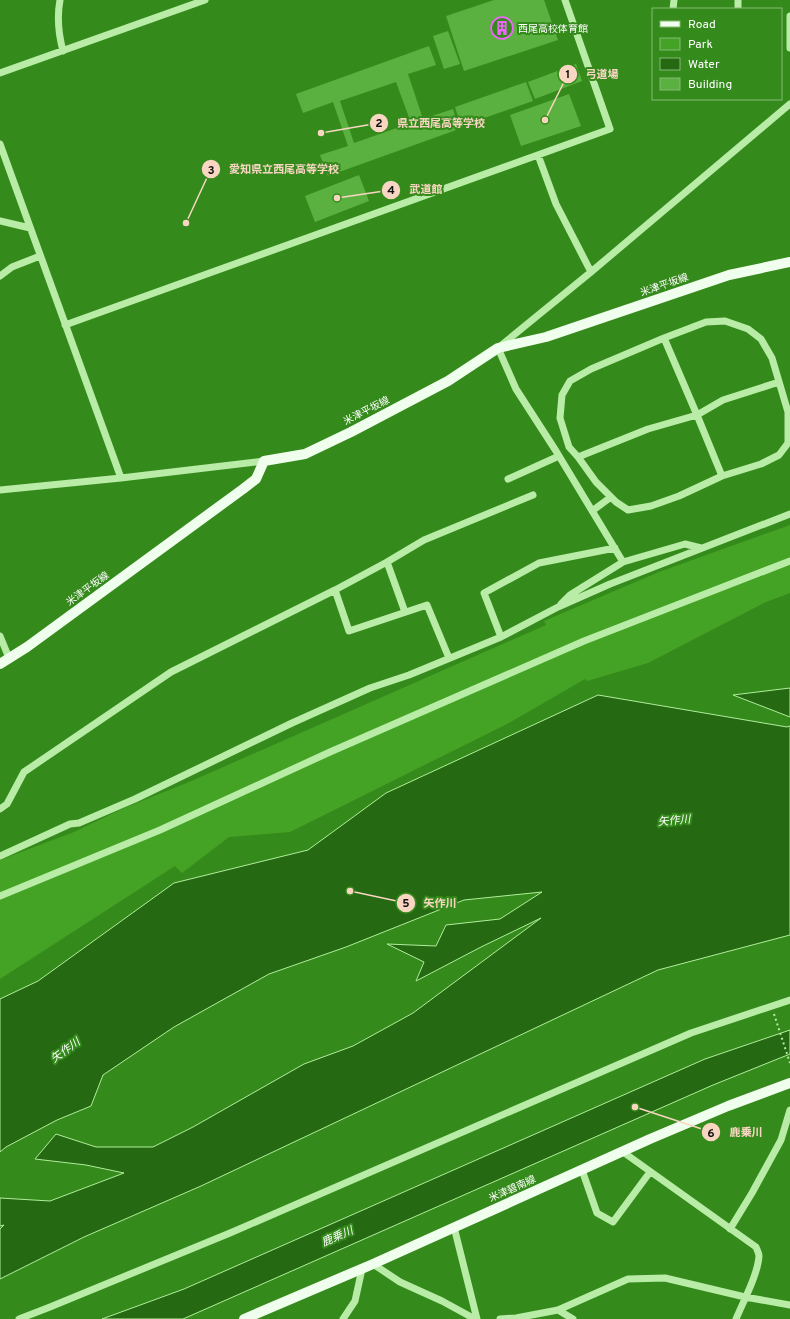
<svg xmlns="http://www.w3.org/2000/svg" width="790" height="1319" font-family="Overpass,'Noto Sans JP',sans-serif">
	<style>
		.green { fill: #44a325 }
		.water { fill: #266913; stroke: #b0ee9a }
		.building { fill: #5bb140; fill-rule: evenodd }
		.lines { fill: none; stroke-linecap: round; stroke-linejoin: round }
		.path { stroke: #b8eca7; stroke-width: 2; stroke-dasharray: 2 3; stroke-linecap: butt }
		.minor { stroke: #b8eca7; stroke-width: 7 }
		.major { stroke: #f0ffed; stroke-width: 10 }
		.labels { text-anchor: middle; stroke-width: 4; stroke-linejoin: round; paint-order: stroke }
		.poi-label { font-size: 10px; fill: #fff; stroke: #358a1c; text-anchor: start }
		.street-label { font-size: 10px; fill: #fff; stroke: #358a1c }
		.water-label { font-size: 11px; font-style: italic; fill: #fff; stroke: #358a1c }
		.leader { fill: none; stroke: #f9d6c2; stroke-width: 1.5 }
		.callout-dot { fill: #f9d6c2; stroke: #358a1c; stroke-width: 1.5 }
		.mark-label { font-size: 12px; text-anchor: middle; font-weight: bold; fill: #111 }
		.callout-label { font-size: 11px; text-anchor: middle; font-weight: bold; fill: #f9d6c2; stroke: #358a1c; stroke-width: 4; stroke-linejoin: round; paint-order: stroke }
	</style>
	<rect width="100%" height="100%" fill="#358a1c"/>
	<path class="green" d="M790,525V593L766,602L648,663L587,681L585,679L507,724L290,832L229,837L182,873L175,866L0,979V860L74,832L122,809L189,782L546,625L544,621L659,572Z"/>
	<path class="water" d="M790,688V717L733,695Z
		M598,695L787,727L790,726V935L658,970L201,1186L84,1237L0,1279V1229L4,1225L0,1226V1198L50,1201L124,1173L86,1165L35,1159L56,1134L96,1147H153L193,1127L304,1064L353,1046L413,1013L541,918L481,947L416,981L424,962L387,944L436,946L446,925L500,919L542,892L464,900L346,947L269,974L174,1027L103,1075L91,1106L57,1120L6,1147L0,1152V999L38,981L174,883L308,850L386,793Z
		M790,1030V1054L713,1085L183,1319H102L184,1289L705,1059Z"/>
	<path class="building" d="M494,0H544L558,40L464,71L446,16Z
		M448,31L460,64L444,69L433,36Z
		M429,46L436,65L408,74L423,119L453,109L459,129L328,176L320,155L348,146L333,102L303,113L296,94ZM396,82L411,123L354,143L340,101Z
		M576,64L582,81L535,99L528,82Z
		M526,82L533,101L461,126L455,107Z
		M569,94L581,126L521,146L510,115Z
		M359,175L369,201L315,222L305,196Z"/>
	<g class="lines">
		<path class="path" d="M774,1014L790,1063"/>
		<path class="minor" d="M60,0C57,16 59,36 63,51
			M673,9L674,0
			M738,9V0
			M790,16V48
			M0,73L205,0
			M0,144L121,478
			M538,155L556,204L591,272
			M0,221L30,228
			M0,276L12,267L40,256
			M725,321L748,329L761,339L772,358L788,412V443L779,455L761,464L722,476L679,496L651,506L628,510L616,502L596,482L578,457L569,447L560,418L562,395L570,381L591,369L664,338L706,322Z
			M65,325L610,129L565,0
			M664,338L697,415L722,476
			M578,457L648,429L697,415L723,400L779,382
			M508,479L559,456
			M0,490L121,478L264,461
			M592,511L611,497
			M387,562L424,540L533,495
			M623,562L556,451L516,389L498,348L591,272L790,104
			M335,590L387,562L405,612
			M561,604L570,595L623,562L685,544L701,548
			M0,636L9,658
			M501,637L484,593L539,563L615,548
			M0,809L7,804L24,772L171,672L335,590L349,631L427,605L449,658
			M0,856L70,824L79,823L135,799L292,723L370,688L409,675L501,637L558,607L610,584L790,514
			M0,896L160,830L330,752L584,641L790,561
			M623,1152L756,1247C757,1250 759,1253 759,1256C758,1274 743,1302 736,1319
			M582,1170L597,1213L613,1222L650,1172
			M454,1227L477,1319
			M730,1229L752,1193L781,1140L790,1110
			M373,1264L400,1282L442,1301L475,1319
			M558,1310L573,1319
			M19,1319L50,1307L230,1233L691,1033L790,1000
			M343,1319L355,1301L362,1269
			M500,1319L516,1318L558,1310L628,1279L665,1278L745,1297L790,1305"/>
		<path class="major" d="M0,664L27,647L243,489L256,479L264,461L305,454L351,432L448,381L498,348L546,337L729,275L790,262
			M244,1319L373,1264L650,1139L728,1106L790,1083"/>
	</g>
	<defs>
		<g id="building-ring" transform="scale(1.15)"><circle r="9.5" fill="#358a1c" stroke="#f065fc" stroke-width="1.5"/><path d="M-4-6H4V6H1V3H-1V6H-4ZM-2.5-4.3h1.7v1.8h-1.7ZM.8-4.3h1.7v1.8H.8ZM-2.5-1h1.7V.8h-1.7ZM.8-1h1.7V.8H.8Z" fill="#f065fc"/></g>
	</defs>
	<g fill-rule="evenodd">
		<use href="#building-ring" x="502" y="28"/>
	</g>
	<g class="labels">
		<g class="poi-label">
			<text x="518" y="32">西尾高校体育館</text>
		</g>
		<g class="street-label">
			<text transform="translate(664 284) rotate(-19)" y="4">米津平坂線</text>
			<text transform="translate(366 410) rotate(-27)" y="4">米津平坂線</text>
			<text transform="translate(87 588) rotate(-36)" y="4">米津平坂線</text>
			<text transform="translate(512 1188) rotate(-24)" y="4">米津碧南線</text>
		</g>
		<g class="water-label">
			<text transform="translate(674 820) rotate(-5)" y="4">矢作川</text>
			<text transform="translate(65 1050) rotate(-36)" y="4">矢作川</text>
			<text transform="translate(337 1236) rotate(-24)" y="4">鹿乗川</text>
		</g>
	</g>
	<path class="leader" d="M545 120L568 74M321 133L379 123M186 223L211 169M337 198L391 190M350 891L406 903M635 1107L711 1132"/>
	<g class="callout-dot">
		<circle cx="545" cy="120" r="4"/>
		<circle cx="321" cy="133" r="4"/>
		<circle cx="186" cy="223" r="4"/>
		<circle cx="337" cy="198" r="4"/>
		<circle cx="350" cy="891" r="4"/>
		<circle cx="635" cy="1107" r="4"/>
		<circle cx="568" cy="74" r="10"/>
		<circle cx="379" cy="123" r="10"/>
		<circle cx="211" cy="169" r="10"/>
		<circle cx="391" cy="190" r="10"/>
		<circle cx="406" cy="903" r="10"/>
		<circle cx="711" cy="1132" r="10"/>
	</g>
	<g class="mark-label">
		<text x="568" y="78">1</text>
		<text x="379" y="127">2</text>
		<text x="211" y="174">3</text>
		<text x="391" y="194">4</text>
		<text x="406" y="907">5</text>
		<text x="711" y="1137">6</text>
	</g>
	<g class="callout-label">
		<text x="602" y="78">弓道場</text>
		<text x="441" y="127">県立西尾高等学校</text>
		<text x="284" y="173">愛知県立西尾高等学校</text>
		<text x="426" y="193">武道館</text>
		<text x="440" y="907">矢作川</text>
		<text x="746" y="1136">鹿乗川</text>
	</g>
	<rect x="652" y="8" width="130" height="92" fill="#358a1c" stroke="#86b977"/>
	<rect x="660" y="21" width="20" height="6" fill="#f0ffed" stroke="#86b977"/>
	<text x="688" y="28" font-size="12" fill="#ffffff">Road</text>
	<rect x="660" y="38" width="20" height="12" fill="#44a325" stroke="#86b977"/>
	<text x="688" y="48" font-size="12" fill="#ffffff">Park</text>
	<rect x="660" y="58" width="20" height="12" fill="#266913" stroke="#86b977"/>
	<text x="688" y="68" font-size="12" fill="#ffffff">Water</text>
	<rect x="660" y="78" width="20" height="12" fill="#5bb140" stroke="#86b977"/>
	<text x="688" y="88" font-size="12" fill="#ffffff">Building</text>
</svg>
